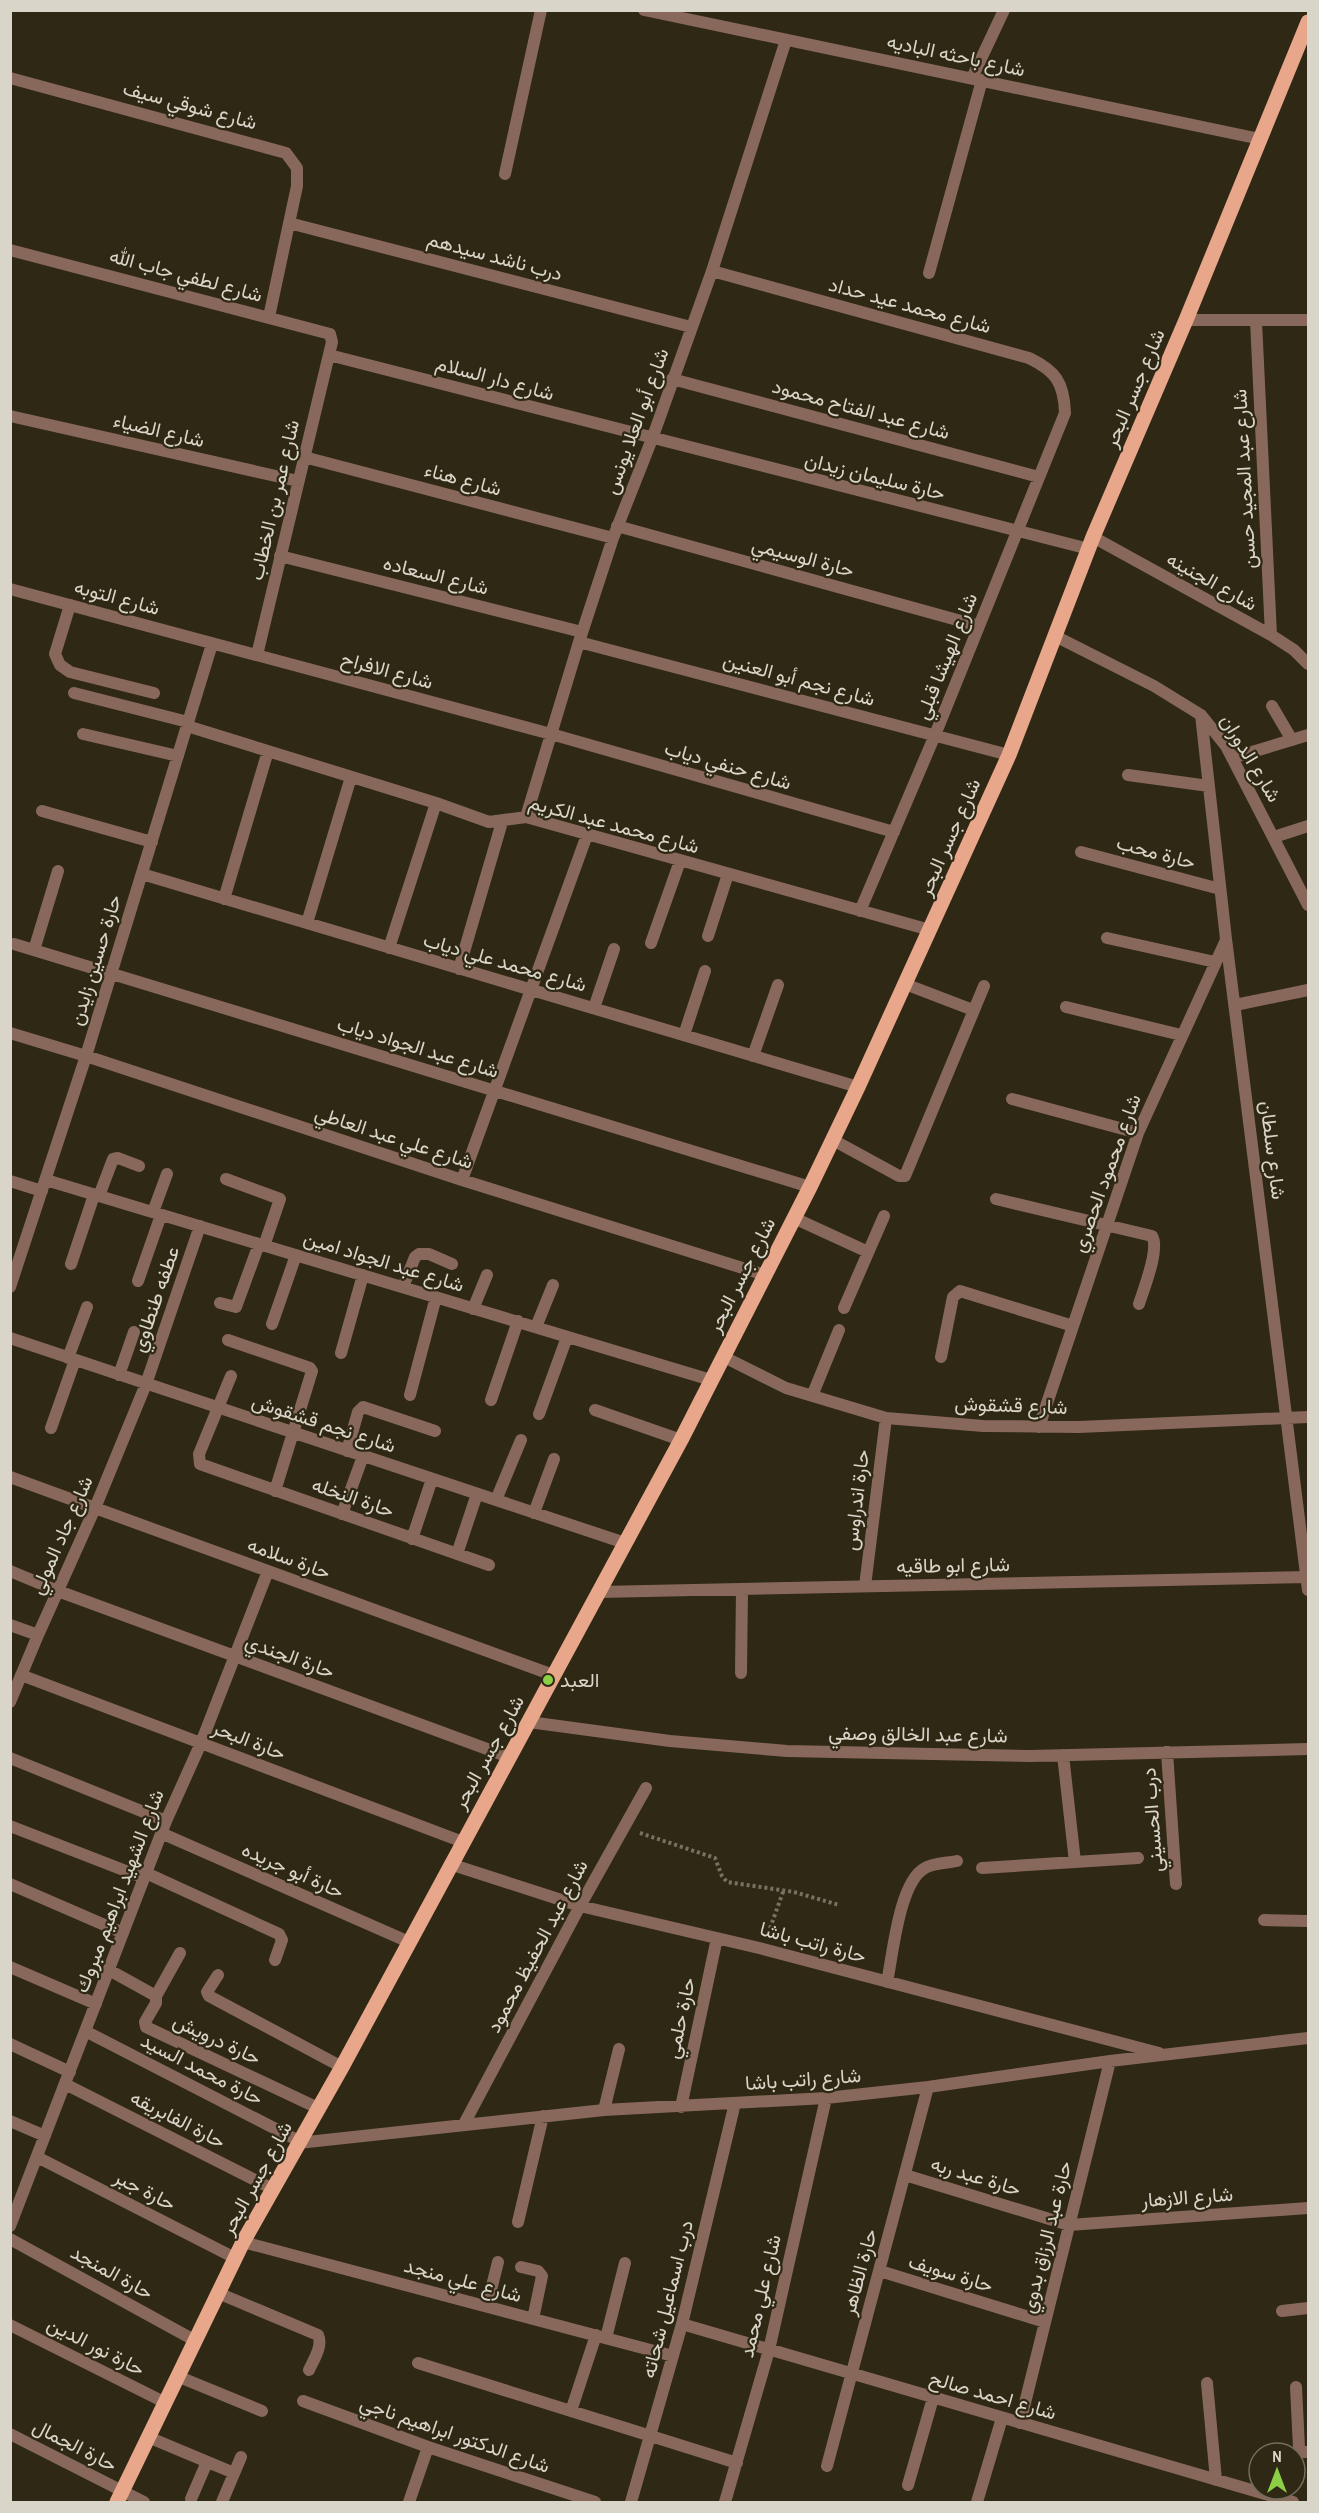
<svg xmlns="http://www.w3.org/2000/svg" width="1319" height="2513" font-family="'Archivo Narrow',Vazirmatn,sans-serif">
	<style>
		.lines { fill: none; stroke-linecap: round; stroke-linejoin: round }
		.path { stroke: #787262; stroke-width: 4; stroke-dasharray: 3 3; stroke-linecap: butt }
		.service { stroke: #88685a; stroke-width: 12 }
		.minor { stroke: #88685a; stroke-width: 12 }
		.tertiary { stroke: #88685a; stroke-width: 12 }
		.primary { stroke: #e8a68a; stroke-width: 15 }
		.poi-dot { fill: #8cce45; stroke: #2e2814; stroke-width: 2 }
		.labels { text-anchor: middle; stroke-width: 4.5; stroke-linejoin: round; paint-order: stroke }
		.street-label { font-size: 20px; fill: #d9d5c9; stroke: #2e2814 }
		.poi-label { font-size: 20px; fill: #d9d5c9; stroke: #2e2814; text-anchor: start }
	</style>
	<rect width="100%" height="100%" fill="#2e2814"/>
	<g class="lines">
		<path class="path" d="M640,1833L715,1858L722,1876L727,1882L794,1892L839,1905
			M768,1934L783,1892"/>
		<path class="service" d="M505,174L541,10
			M929,273L982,80
			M70,605L55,654L60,665L70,672L154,693
			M708,936L728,874"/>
		<path class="minor" d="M10,78L286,153L297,168V186L269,317
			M972,78L1004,10
			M289,223L691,327
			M10,250L330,334L332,342L257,655
			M712,271L1029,358C1056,371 1064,383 1065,413L935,735L860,911
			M1186,320H1308
			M1256,321L1271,635
			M329,355L1089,549
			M672,379L1039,477
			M10,416L298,481
			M304,457L613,538
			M617,526L979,626
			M1093,537L1271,635L1294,650L1308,664
			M280,556L582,632
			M10,589L551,734L894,832
			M1055,636L1154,686L1201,715L1226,746L1308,905
			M579,642L1009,755
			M74,693L188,722
			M1272,706L1292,740
			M1201,715L1226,939L1308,1590
			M187,726L436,803L489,822L526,817L930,930
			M83,734L178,756
			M1232,758L1308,735
			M1128,775L1209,786
			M42,811L152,842
			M526,817L579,642L613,538L652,439L712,271L786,40
			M1274,837L1308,826
			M1081,852L1220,889
			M142,874L858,1087
			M224,899L268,751
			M307,923L351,777
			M1107,938L1215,962
			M651,943L680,861
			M14,944L810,1187
			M389,948L436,803
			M34,950L58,871
			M459,969L502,822
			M905,984L973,1010
			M1235,1005L1308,990
			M1066,1007L1181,1035
			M594,1008L614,949
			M10,1033L86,1056L462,1180L765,1275
			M684,1035L705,971
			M753,1056L778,985
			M1012,1099L1138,1133
			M833,1140L899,1176H905L984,986
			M226,1179L280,1199L264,1246
			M46,1180L711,1380
			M462,1180L587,835
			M10,1181L42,1191
			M99,1196L113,1159L118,1158L139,1166
			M996,1199L1152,1236C1160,1249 1144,1288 1139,1304
			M153,1212L167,1174
			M794,1218L868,1252
			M71,1264L94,1195
			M138,1281L161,1215
			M10,1287L86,1056L212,644
			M403,1287L415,1257L419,1254H429L452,1264
			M220,1303L236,1307L259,1244
			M844,1308L884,1216
			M473,1309L487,1275
			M272,1324L296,1255
			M536,1327L553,1285
			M10,1338L625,1543
			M228,1340L310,1368L312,1371L275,1491
			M341,1353L363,1275
			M724,1357L786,1388L886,1418L983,1426L1079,1427L1308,1417
			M941,1357L953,1297L960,1291L1073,1326
			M68,1358L87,1307
			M119,1375L134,1332
			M231,1376L199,1454L200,1464L489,1565
			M410,1395L436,1297
			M812,1396L839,1330
			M491,1400L518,1321
			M595,1410L681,1440
			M539,1414L567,1337
			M1039,1427L1138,1133L1226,940
			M51,1428L75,1360
			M347,1451L358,1412L363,1407L435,1431
			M10,1477L553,1675
			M496,1500L521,1440
			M534,1513L554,1459
			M342,1514L363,1456
			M412,1539L432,1479
			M457,1554L477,1494
			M10,1571L58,1591L509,1757
			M865,1586L886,1418
			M599,1592L1308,1577
			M10,1625L38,1635
			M741,1673L742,1590
			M21,1675L463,1842
			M10,1702L38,1635L95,1508L146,1384L200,1226
			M529,1722L670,1741L787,1751L1030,1756L1308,1749
			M1167,1752L1176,1884
			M1063,1755L1075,1862
			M10,1758L166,1821
			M10,1826L144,1878
			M161,1833L409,1942
			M450,1864L580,1906L763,1949L1159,2053
			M982,1868L1138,1858
			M146,1873L279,1934L282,1940L275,1960
			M10,1884L123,1933
			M1264,1920L1308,1921
			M10,1967L96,2004
			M109,1970L156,1996V2003L145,2022L146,2027L318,2108
			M218,1975L207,1992L209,1996L342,2067
			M887,1982C893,1954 899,1882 925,1868C933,1863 948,1863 957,1861
			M156,1996L180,1953
			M85,2031L301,2142
			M10,2044L70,2072
			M65,2084L273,2189
			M681,2107L717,1938
			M604,2110L619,2049
			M10,2121L45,2136
			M464,2124L580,1906L646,1788
			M298,2143L604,2110L826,2098L928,2087L1110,2061L1308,2038
			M37,2157L235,2258
			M905,2175L1069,2225L1308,2208
			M518,2222L543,2116
			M10,2226L166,1821L201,1743L268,1571
			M10,2239L194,2340
			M243,2242L673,2356
			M521,2267L538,2271L542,2276L533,2319
			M880,2271L1045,2322
			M218,2293L318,2335C323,2346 314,2359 309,2370
			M487,2306L498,2262
			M1282,2311L1308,2308
			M682,2324L1293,2502
			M10,2325L164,2402
			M606,2338L625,2263
			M418,2363L737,2463
			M177,2376L262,2411
			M1207,2383L1216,2480
			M1296,2387L1299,2448L1302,2452H1308
			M303,2401L428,2447L595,2502
			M571,2411L596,2335
			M1020,2423L1110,2061
			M10,2434L144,2502
			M148,2437L234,2473
			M827,2466L928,2087
			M908,2485L933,2398
			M191,2499L207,2462
			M222,2502L241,2457
			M409,2502L428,2447
			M631,2502L682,2324L735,2103
			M725,2502L769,2350L826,2098
			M977,2502L1002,2418"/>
		<path class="tertiary" d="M644,10L1260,139"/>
		<path class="primary" d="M117,2502L243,2242L342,2067L681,1440L810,1187L858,1087L1009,755L1093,537L1186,320L1308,22"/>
	</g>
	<circle class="poi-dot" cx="548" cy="1680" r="6"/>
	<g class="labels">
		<g class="street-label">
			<text transform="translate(956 55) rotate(12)" y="7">شارع باحثه الباديه</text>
			<text transform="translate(190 105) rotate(15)" y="7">شارع شوقي سيف</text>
			<text transform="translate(495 256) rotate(15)" y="7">درب ناشد سيدهم</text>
			<text transform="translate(186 275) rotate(15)" y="7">شارع لطفي جاب الله</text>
			<text transform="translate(910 305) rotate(15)" y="7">شارع محمد عيد حداد</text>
			<text transform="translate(495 378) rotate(15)" y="7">شارع دار السلام</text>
			<text transform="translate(1134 388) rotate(-67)" y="7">شارع جسر البحر</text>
			<text transform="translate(861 409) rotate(15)" y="7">شارع عبد الفتاح محمود</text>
			<text transform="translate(636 421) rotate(-70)" y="7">شارع أبو العلا يونس</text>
			<text transform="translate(159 430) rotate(13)" y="7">شارع الضياء</text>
			<text transform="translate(875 476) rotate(14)" y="7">حارة سليمان زيدان</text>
			<text transform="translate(463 479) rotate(15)" y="7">شارع هناء</text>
			<text transform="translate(1244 479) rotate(-93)" y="7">شارع عبد المجيد حسن</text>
			<text transform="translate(274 500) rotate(-77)" y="7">شارع عمر بن الخطاب</text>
			<text transform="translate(803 557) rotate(15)" y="7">حارة الوسيمي</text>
			<text transform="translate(436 575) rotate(14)" y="7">شارع السعاده</text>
			<text transform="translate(1212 581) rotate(29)" y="7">شارع الجنينه</text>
			<text transform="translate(117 597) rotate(15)" y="7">شارع التوبه</text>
			<text transform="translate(946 656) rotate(-68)" y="7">شارع الهيشا قبلي</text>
			<text transform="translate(387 670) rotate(15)" y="7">شارع الافراح</text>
			<text transform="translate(799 679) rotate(15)" y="7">شارع نجم أبو العنين</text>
			<text transform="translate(1251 758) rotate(59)" y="7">شارع الدوران</text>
			<text transform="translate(728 765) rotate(16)" y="7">شارع حنفي دياب</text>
			<text transform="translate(614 824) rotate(15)" y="7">شارع محمد عبد الكريم</text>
			<text transform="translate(949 837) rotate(-66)" y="7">شارع جسر البحر</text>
			<text transform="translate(1156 852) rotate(15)" y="7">حارة محب</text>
			<text transform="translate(95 960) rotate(-73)" y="7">حارة حسين زايدن</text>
			<text transform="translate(505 962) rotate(16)" y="7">شارع محمد علي دياب</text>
			<text transform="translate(418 1047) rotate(17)" y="7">شارع عبد الجواد دياب</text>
			<text transform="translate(394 1137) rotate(18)" y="7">شارع علي عبد العاطي</text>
			<text transform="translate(1273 1150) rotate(83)" y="7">شارع سلطان</text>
			<text transform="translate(1106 1173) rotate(-70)" y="7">شارع محمود الحصري</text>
			<text transform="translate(384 1261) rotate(17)" y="7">شارع عبد الجواد امين</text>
			<text transform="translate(741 1275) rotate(-63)" y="7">شارع جسر البحر</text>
			<text transform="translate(155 1299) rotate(-71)" y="7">عطفه طنطاوي</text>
			<text transform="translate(1011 1405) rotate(2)" y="7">شارع قشقوش</text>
			<text transform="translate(324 1423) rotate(18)" y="7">شارع نجم قشقوش</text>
			<text transform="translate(353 1497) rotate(19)" y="7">حارة النخله</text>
			<text transform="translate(856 1500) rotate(-83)" y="7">حارة اندراوس</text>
			<text transform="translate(61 1535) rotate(-66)" y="7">شارع جاد المولي</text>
			<text transform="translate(289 1558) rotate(20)" y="7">حارة سلامه</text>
			<text transform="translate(953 1565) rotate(-1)" y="7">شارع ابو طاقيه</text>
			<text transform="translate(290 1656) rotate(20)" y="7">حارة الجندي</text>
			<text transform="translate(918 1734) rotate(1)" y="7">شارع عبد الخالق وصفي</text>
			<text transform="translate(249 1740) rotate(21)" y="7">حارة البحر</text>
			<text transform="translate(488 1752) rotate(-61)" y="7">شارع جسر البحر</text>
			<text transform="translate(1152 1820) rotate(-94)" y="7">درب الحسيني</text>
			<text transform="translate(293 1870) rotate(24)" y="7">حارة أبو جريده</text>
			<text transform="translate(119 1891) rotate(-69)" y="7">شارع الشهيد ابراهيم مبروك</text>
			<text transform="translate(813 1942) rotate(15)" y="7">حارة راتب باشا</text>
			<text transform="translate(537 1946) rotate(-62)" y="7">شارع عبد الحفيظ محمود</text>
			<text transform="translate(680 2018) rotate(-78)" y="7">حارة حلمي</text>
			<text transform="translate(217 2039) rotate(25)" y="7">حارة درويش</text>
			<text transform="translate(202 2069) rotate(27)" y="7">حارة محمد السيد</text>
			<text transform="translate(803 2079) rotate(-4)" y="7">شارع راتب باشا</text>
			<text transform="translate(178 2119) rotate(27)" y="7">حارة الفابريقه</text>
			<text transform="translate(976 2176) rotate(17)" y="7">حارة عبد ربه</text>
			<text transform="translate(256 2178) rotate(-61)" y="7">شارع جسر البحر</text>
			<text transform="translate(145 2190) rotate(27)" y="7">حارة جبر</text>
			<text transform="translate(1187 2197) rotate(-4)" y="7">شارع الازهار</text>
			<text transform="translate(1046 2237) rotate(-76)" y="7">حارة عبد الرزاق بدوي</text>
			<text transform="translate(112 2272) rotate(29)" y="7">حارة المنجد</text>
			<text transform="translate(859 2272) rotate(-75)" y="7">حارة الظاهر</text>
			<text transform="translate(951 2273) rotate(17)" y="7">حارة سويف</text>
			<text transform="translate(463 2280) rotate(15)" y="7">شارع علي منجد</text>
			<text transform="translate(760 2296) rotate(-77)" y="7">شارع علي محمد</text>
			<text transform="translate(667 2299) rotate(-76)" y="7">درب اسماعيل شحاته</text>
			<text transform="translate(96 2346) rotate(27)" y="7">حارة نور الدين</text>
			<text transform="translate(993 2395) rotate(16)" y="7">شارع احمد صالح</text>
			<text transform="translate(455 2434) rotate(19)" y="7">شارع الدكتور ابراهيم ناجي</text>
			<text transform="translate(75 2445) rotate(27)" y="7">حارة الجمال</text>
		</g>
		<g class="poi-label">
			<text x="560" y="1687">العبد</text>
		</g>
	</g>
	<rect width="1319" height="2513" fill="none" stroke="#d9d5c9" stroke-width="24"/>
	<g transform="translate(1277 2471)"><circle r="28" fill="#2e2814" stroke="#726d5c" stroke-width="1.5"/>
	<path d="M0-4.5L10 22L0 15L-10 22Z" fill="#8cce45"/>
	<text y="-9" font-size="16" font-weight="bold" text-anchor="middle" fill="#d9d5c9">N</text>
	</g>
</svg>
